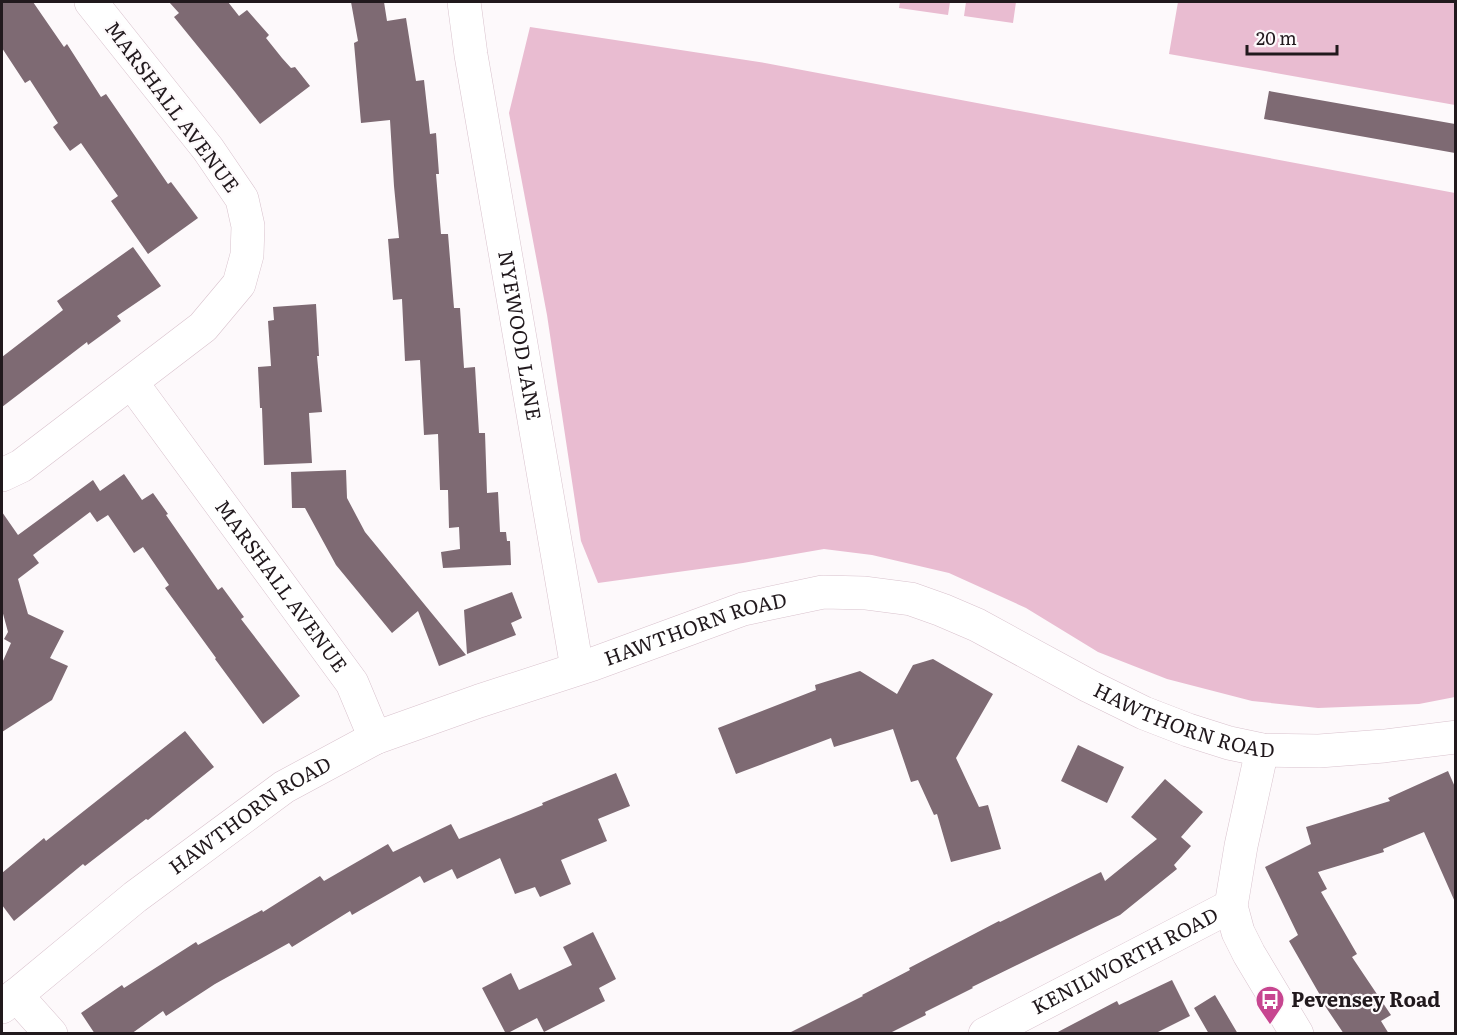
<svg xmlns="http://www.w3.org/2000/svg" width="1457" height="1035" font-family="Literata,serif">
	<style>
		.green { fill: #e9bcd1 }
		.building { fill: #7e6a73 }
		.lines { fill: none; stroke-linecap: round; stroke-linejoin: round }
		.minor-casing { stroke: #d9c2cd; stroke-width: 34 }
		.minor { stroke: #fff; stroke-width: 33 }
		.labels { text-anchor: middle; stroke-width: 4.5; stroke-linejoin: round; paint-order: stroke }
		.street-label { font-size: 20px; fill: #21191d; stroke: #fdf9fb }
		.poi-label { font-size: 20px; font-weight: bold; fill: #21191d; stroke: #fdf9fb; text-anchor: start }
	</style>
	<rect width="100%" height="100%" fill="#fdf9fb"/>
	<path class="green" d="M900,2H950L948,15L899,8Z
		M966,2H1016L1013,23L964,16Z
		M1178,2H1455V105L1169,54Z
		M530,27L765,63L1455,193V697L1419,704L1318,708L1252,701L1167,679L1098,652L1026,608L949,573L872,555L824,549L743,563L598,583L581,541L547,315L509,113Z"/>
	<path class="building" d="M2,2H33L64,47L67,44L101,97L106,94L168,184L171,182L198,218L148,254L111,201L118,196L81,143L70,151L53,127L58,123L30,80L25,83L2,48Z
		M169,2H228L239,16L247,10L269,35L266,38L282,58L291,68L295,67L310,86L260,124L235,92L174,17L179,13Z
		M351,2H384L387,21L406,18L416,81L424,80L430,134L436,133L439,174H436L441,234H448L454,308H460L464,368L475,367L479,433H485L487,493L498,492L500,532H506L507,541H510L511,565L443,568L441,552L460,549L459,527L449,528L448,490H440L438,434L424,435L420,360L405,361L402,299L393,300L388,239L399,238L394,186L390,120L361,123L354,43L358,41Z
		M1269,91L1455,124V153L1264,119Z
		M133,247L161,286L117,316L121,321L88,345L87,342L2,407V357L63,310L57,301Z
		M316,304L319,356H317L322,412L309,413L312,463L264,465L262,408H260L258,367L271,366L268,321L274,320L273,307Z
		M346,470L347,498L365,532L466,655L439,666L418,611L392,633L336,565L305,508H292L291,472Z
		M124,474L142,500L153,493L168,514L166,515L218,590L222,587L244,617L241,619L300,696L263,724L215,659L216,658L165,588L169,585L143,547L134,553L108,515L97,522L90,512L33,555L39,563L18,579L28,614L64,631L50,658L68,666L52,700L2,732V663L11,643L4,639L8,632L2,610V512L18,535L93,480L100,491Z
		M512,592L522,618L511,623L516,635L467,654L464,610Z
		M933,659L993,694L956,758L979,807L988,805L1001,849L951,862L937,814L934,815L918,780L911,782L893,729L834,747L831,738L736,774L718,728L816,690L815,685L860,671L897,694L913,665Z
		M185,731L214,767L148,820L146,819L85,866L83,864L14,921L2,905V873L44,838L46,841Z
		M1078,745L1124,767L1107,803L1061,781Z
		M1448,771L1455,787V902L1424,832L1383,849L1384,852L1318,872L1327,889L1321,892L1357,954L1352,957L1391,1015L1381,1021L1389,1034H1344L1323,1003L1324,1002L1289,941L1298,935L1265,867L1311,844L1306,827L1390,801L1388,798Z
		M616,773L630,806L598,819L607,841L561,860L571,884L540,897L535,887L515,894L500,858L457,879L452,869L424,883L420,876L352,915L350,911L292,947L289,943L215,984L166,1016L163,1011L131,1034H95L81,1013L122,985L124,988L196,942L198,945L262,910L263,912L320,876L324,881L388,844L393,852L451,824L459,839L543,805L542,803Z
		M1165,779L1203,812L1181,837L1191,846L1174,865L1177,869L1120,915L972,987L973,988L925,1012L926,1015L888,1034H787L863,996L862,995L910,970L909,968L999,921L1000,922L1101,872L1105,881L1157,839L1131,817Z
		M593,932L616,979L599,988L605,1001L544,1032L537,1018L506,1034L482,988L511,973L519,990L572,965L563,947Z
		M1172,980L1190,1016L1154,1034H1054L1117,1001L1119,1005Z
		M1215,995L1238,1034H1209L1194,1008Z"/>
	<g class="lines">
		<g class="minor-casing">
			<g id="minor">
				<path id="s1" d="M464,2L471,55L577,668"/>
				<path id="s2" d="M132,383L352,683L375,738"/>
				<path d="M2,475L21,466L203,327L239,284L247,255L248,226L242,199L208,149L91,2"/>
				<path d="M1262,750L1241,846L1231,906L1238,932L1249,954L1297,1034"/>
				<path d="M16,995L51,1034"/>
				<path id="s3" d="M2,1007L135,897L284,787L375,738L479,701L593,664L743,609L823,592L865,593L911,599L942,610L977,625L1089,686L1144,713L1188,730L1229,743L1262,750L1319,751L1384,746L1456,737"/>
				<path id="s4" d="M985,1034L1231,906"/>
			</g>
		</g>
		<use href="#minor" class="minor"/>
	</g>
	<defs>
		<g id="bus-pin" transform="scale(1.5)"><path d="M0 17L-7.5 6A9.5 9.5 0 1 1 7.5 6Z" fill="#c74690" stroke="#fdf9fb"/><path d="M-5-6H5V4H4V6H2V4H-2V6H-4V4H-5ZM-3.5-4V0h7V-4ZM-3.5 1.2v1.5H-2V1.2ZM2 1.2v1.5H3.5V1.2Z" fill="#fff"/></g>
	</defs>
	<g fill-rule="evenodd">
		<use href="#bus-pin" x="1270" y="1000"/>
	</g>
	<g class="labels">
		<g class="street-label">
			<text transform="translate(172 107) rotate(53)" y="7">MARSHALL AVENUE</text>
			<text dy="7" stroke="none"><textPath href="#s1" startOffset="338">NYEWOOD LANE</textPath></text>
			<text dy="7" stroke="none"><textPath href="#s2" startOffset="252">MARSHALL AVENUE</textPath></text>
			<text dy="7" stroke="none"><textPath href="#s3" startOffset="800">HAWTHORN ROAD</textPath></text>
			<text dy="7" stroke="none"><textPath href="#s3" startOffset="1322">HAWTHORN ROAD</textPath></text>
			<text dy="7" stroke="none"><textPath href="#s3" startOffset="314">HAWTHORN ROAD</textPath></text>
			<text dy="7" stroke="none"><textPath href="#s4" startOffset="158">KENILWORTH ROAD</textPath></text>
		</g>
		<g class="poi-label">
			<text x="1291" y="1007">Pevensey Road</text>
		</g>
	</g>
	<rect width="1457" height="1035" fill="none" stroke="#21191d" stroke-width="6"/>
	<path d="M1247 45v9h90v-9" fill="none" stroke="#21191d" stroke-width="3"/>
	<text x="1256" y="45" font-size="18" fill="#21191d" stroke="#fdf9fb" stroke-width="4.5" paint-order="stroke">20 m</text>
</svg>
